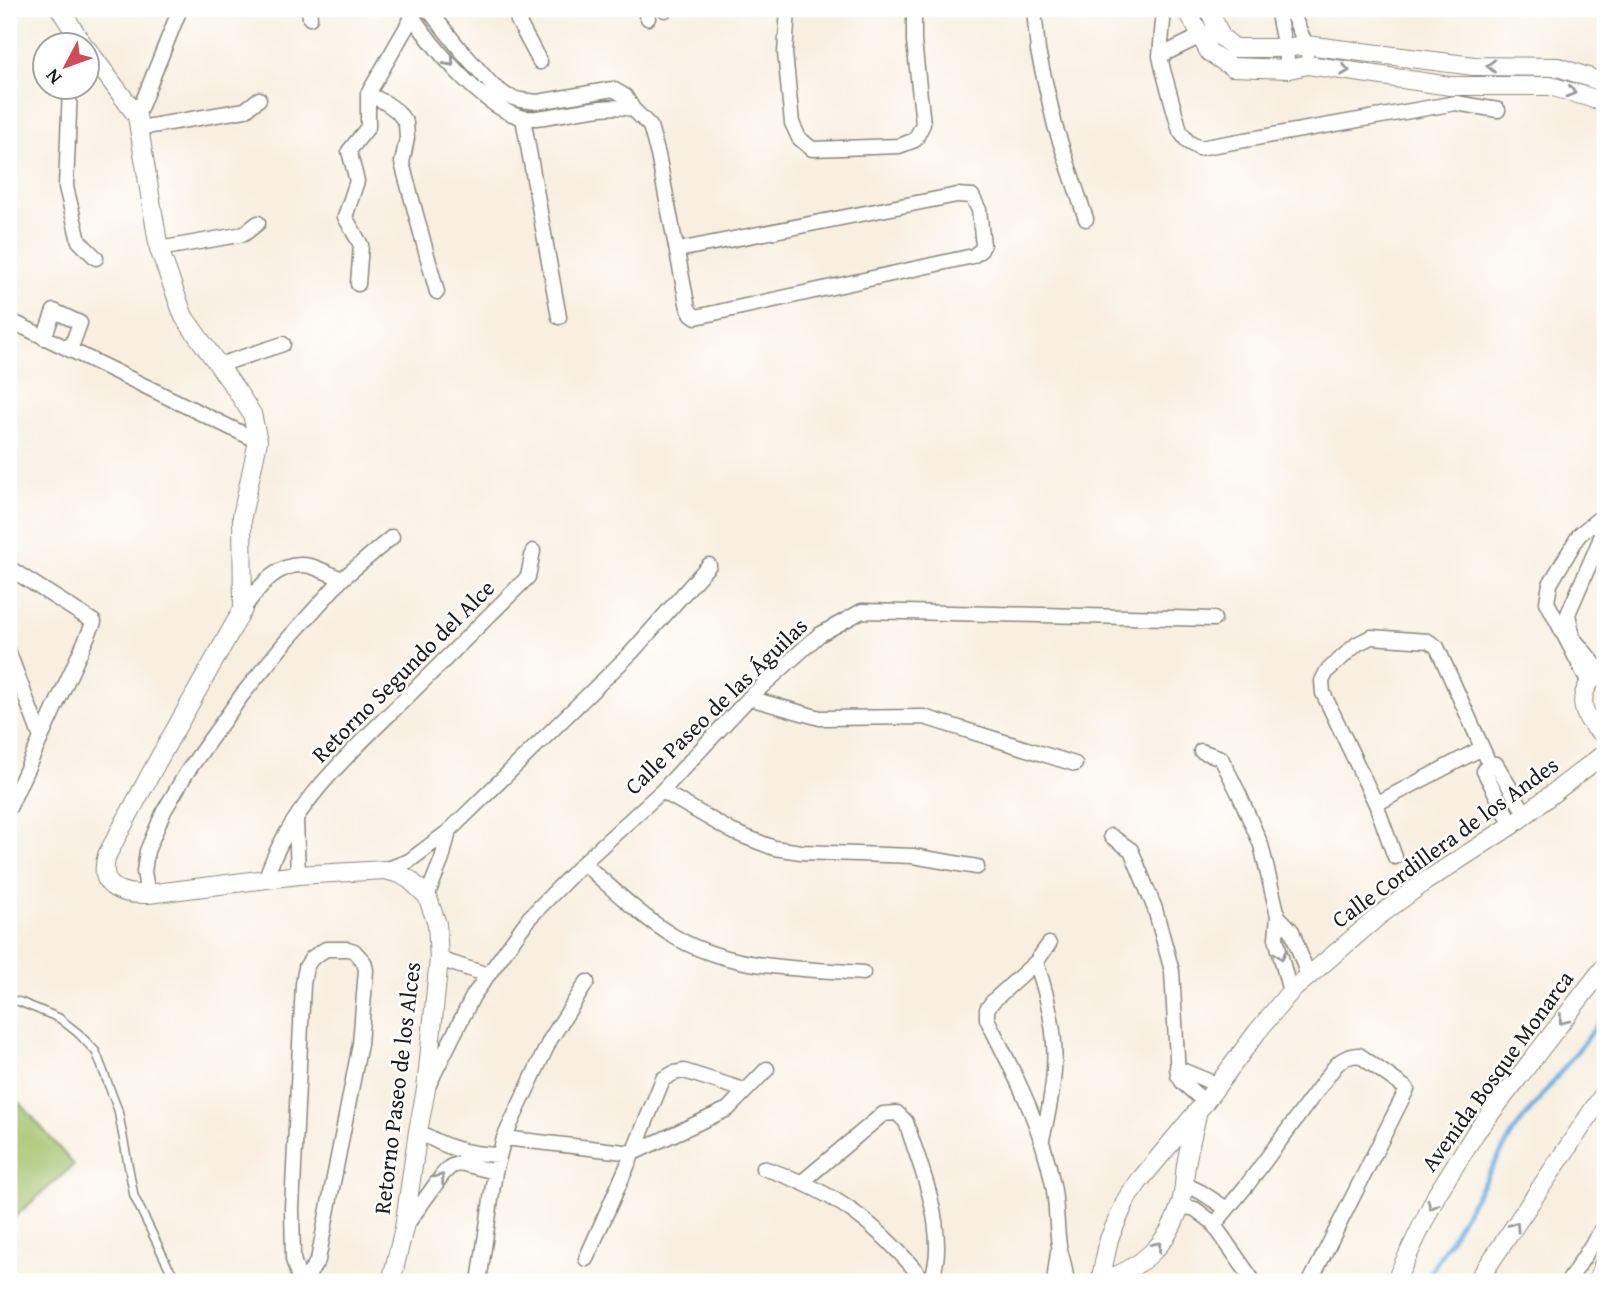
<svg xmlns="http://www.w3.org/2000/svg" width="1614" height="1291" font-family="'Gentium Book Plus',serif">
	<style>
		.green { fill: #a1c16a; stroke: #5e6e43; stroke-width: 2 }
		.lines { fill: none; stroke-linecap: round; stroke-linejoin: round }
		.stream { stroke: #68abdd; stroke-width: 4.5 }
		.service-casing { stroke: #8a867e; stroke-width: 10 }
		.minor-casing { stroke: #8a867e; stroke-width: 17 }
		.tertiary-casing { stroke: #8a867e; stroke-width: 20 }
		.service { stroke: #fff; stroke-width: 7 }
		.minor { stroke: #fff; stroke-width: 14 }
		.tertiary { stroke: #fff; stroke-width: 18 }
		.oneway { stroke: #999 }
		.labels { text-anchor: middle; stroke-width: 5; stroke-linejoin: round; paint-order: stroke }
		.street-label { font-size: 23px; fill: #1c1c1c; stroke: #fff }
	</style>
	<rect width="100%" height="100%" fill="#fff"/>
	<filter id="ink" filterUnits="userSpaceOnUse"><feTurbulence type="fractalNoise" baseFrequency=".0143" numOctaves="2"/><feDisplacementMap in="SourceGraphic" scale="14" xChannelSelector="R" yChannelSelector="G"/><feConvolveMatrix kernelMatrix="1 2 1 2 8 2 1 2 1" color-interpolation-filters="sRGB"/></filter>
	<filter id="wash" filterUnits="userSpaceOnUse"><feTurbulence type="fractalNoise" baseFrequency=".00686" numOctaves="4" result="noise"/><feDisplacementMap in="SourceGraphic" scale="28" xChannelSelector="R" yChannelSelector="G"/><feGaussianBlur stdDeviation="1.57" result="paint"/><feColorMatrix in="noise" values="0 0 0 0 0 0 0 0 0 0 0 0 0 0 0 0 0 1.4 0 .05"/><feComposite in="paint" operator="in"/></filter>
	<g filter="url(#wash)">
		<rect width="100%" height="100%" fill="#f8efe0"/>
		<path class="green" d="M9,1090L74,1165L9,1222Z"/>
		<g class="lines">
			<path class="stream" d="M1425,1282L1514,1131L1605,1016"/>
		</g>
	</g>
	<g filter="url(#ink)">
		<g class="lines">
			<g class="service-casing">
				<path id="service" d="M9,999L20,1002L59,1018L78,1033L96,1052L118,1110L134,1196L168,1266L179,1282"/>
			</g>
			<g class="minor-casing">
				<path id="minor" d="M309,9L310,18
					M428,9L459,48L493,86L507,96L520,100L538,102L613,89L625,96L633,109L650,126L658,155L688,308L692,314L696,317L973,256L981,250L983,245L979,210L972,196L957,195L678,250
					M516,9L518,21L540,62
					M643,9L648,18
					M665,9V10
					M788,9L785,53L792,123L799,138L812,149L899,146L915,140L923,124L914,41V9
					M1034,9L1038,51L1055,126L1086,219
					M1164,9L1160,56L1163,70L1180,131L1188,142L1199,148L1456,103L1498,110
					M1284,9L1293,15L1306,45L1307,52
					M1284,9L1279,19L1289,69
					M408,10C431,45 480,105 520,117C525,119 531,118 536,118C569,115 601,103 633,109
					M1160,56L1209,32
					M70,88L66,187L79,241L96,258
					M368,94L386,103L397,111L406,123L407,138L402,163L437,292
					M137,116L180,9
					M523,118L559,317
					M140,128L245,110L259,99
					M159,249L244,234L258,223
					M358,284L361,245L345,217L357,181L349,151L368,127V94L417,9
					M9,320L258,441
					M44,338L54,311L80,323L70,350
					M219,365L283,344
					M9,568L94,622L9,808
					M243,609C259,587 279,559 310,566C321,569 332,575 342,579
					M9,653L41,738
					M1601,672L1573,638L1568,614L1600,540L1603,515
					M1589,683L1547,602L1550,584L1579,535L1603,515L1605,510
					M749,698L820,718L924,717L1075,764
					M1201,751L1221,758L1239,794L1261,845L1278,916L1276,938L1290,992
					M1489,763L1484,771L1512,825
					M662,791L733,832L774,848L801,852L913,856L977,867
					M1376,804L1482,748
					M296,820L298,875
					M1111,836L1131,850L1155,909L1172,971L1178,1075L1183,1083L1205,1102
					M1395,857L1376,804L1323,693L1322,681L1327,671L1357,644L1371,637L1428,641L1437,647L1489,763L1496,764L1526,815
					M583,863C611,887 638,914 670,934C727,970 798,968 863,973
					M385,870L409,861L449,831L632,652L709,565
					M266,878C289,806 353,750 406,698C446,658 487,618 528,577L533,551
					M148,894L144,872L147,851L164,811L187,772L242,695L288,639L342,579L392,537
					M427,896L442,859L449,831
					M1278,916L1292,931L1308,976
					M1049,944L1036,962L993,1001L987,1009V1019C1015,1075 1041,1123 1053,1185C1057,1205 1056,1225 1059,1245C1061,1258 1067,1269 1066,1282
					M439,959L488,975
					M1036,962C1059,1029 1060,1070 1042,1139
					M1177,1068L1218,1085
					M429,1084L473,996L529,918L583,863L662,791L749,698L819,635L862,611L1214,619
					M418,1131C446,1148 466,1154 499,1155
					M504,1138L633,1153L728,1109L767,1069
					M763,1168C833,1190 880,1225 925,1282
					M802,1182L883,1114L897,1113L906,1122C919,1163 938,1206 937,1250C937,1261 934,1272 931,1282
					M1184,1184L1201,1192L1227,1209
					M1180,1206L1195,1209L1215,1224L1214,1225L1254,1282
					M1214,1225L1247,1185L1336,1065C1343,1058 1349,1056 1359,1055L1407,1089L1310,1282
					M405,1227L443,1174L450,1167L460,1163L495,1172
					M586,1259L633,1153L663,1079L674,1073L684,1071L744,1090
					M300,1282L293,1259L292,1208L303,984L306,967L312,958L326,949H348L354,951L364,962L366,970L360,1044L318,1260L304,1282
					M479,1282L495,1172L504,1138L550,1040L587,982
					M1054,1282L1058,1252
					M1568,1282L1605,1224
					M1595,1282L1605,1256"/>
			</g>
			<g class="tertiary-casing">
				<path id="tertiary" d="M60,9L84,46
					M1187,9L1209,52L1232,67L1289,69L1308,65L1450,86H1550L1605,102
					M1209,9L1221,37L1235,48H1284L1306,45L1474,66L1558,67L1605,83
					M88,50L137,116L159,249L184,317L237,391L252,414L258,441L242,516L243,609L157,762L107,855C97,888 121,895 148,894L298,875L385,870L400,874L410,880L427,896L437,924L439,959L426,1089L418,1131L404,1228L391,1282
					M1605,671C1574,686 1578,719 1605,735
					M1100,1282L1109,1239L1127,1198L1140,1180L1205,1102L1257,1032L1290,992L1380,915L1426,881L1512,825L1605,753
					M1101,1282C1140,1268 1168,1246 1180,1206C1184,1195 1184,1184 1185,1173C1187,1153 1193,1134 1197,1114
					M1395,1282L1437,1194L1476,1132L1605,966
					M1477,1282L1605,1092"/>
			</g>
			<use href="#service" class="service"/>
			<use href="#minor" class="minor"/>
			<use href="#tertiary" class="tertiary"/>
		</g>
		<defs><path id="oneway-chevron" d="M-2-3.5L2.5 0L-2 3.5" fill="none" stroke-width="1.6" stroke-linecap="round" stroke-linejoin="round" transform="scale(1.75)"/></defs>
		<g class="oneway">
			<use href="#oneway-chevron" transform="translate(450 62) rotate(48)"/>
			<use href="#oneway-chevron" transform="translate(1491 66) rotate(-180)"/>
			<use href="#oneway-chevron" transform="translate(1345 70) rotate(8)"/>
			<use href="#oneway-chevron" transform="translate(1571 92) rotate(16)"/>
			<use href="#oneway-chevron" transform="translate(1281 955) rotate(76)"/>
			<use href="#oneway-chevron" transform="translate(1563 1020) rotate(128)"/>
			<use href="#oneway-chevron" transform="translate(440 1178) rotate(-52)"/>
			<use href="#oneway-chevron" transform="translate(1432 1205) rotate(116)"/>
			<use href="#oneway-chevron" transform="translate(1515 1226) rotate(-56)"/>
			<use href="#oneway-chevron" transform="translate(1157 1246) rotate(-50)"/>
		</g>
	</g>
	<g class="labels">
		<g class="street-label">
			<text transform="translate(403 671) rotate(-45)" y="8">Retorno Segundo del Alce</text>
			<text transform="translate(716 706) rotate(-44)" y="8">Calle Paseo de las Águilas</text>
			<text transform="translate(1445 842) rotate(-36)" y="8">Calle Cordillera de los Andes</text>
			<text transform="translate(1497 1071) rotate(-54)" y="8">Avenida Bosque Monarca</text>
			<text transform="translate(397 1088) rotate(-83)" y="8">Retorno Paseo de los Alces</text>
		</g>
	</g>
	<rect width="1614" height="1291" fill="none" stroke="#fff" stroke-width="35"/>
	<g transform="translate(66 66) rotate(229)"><circle r="33" fill="#ffffff" stroke="#a4a4a4" stroke-width="2"/>
	<path d="M0-5L12 26L0 18L-12 26Z" fill="#d1495b"/>
	<text y="-10" font-size="19" font-weight="bold" text-anchor="middle" fill="#1c1c1c">N</text>
	</g>
</svg>
